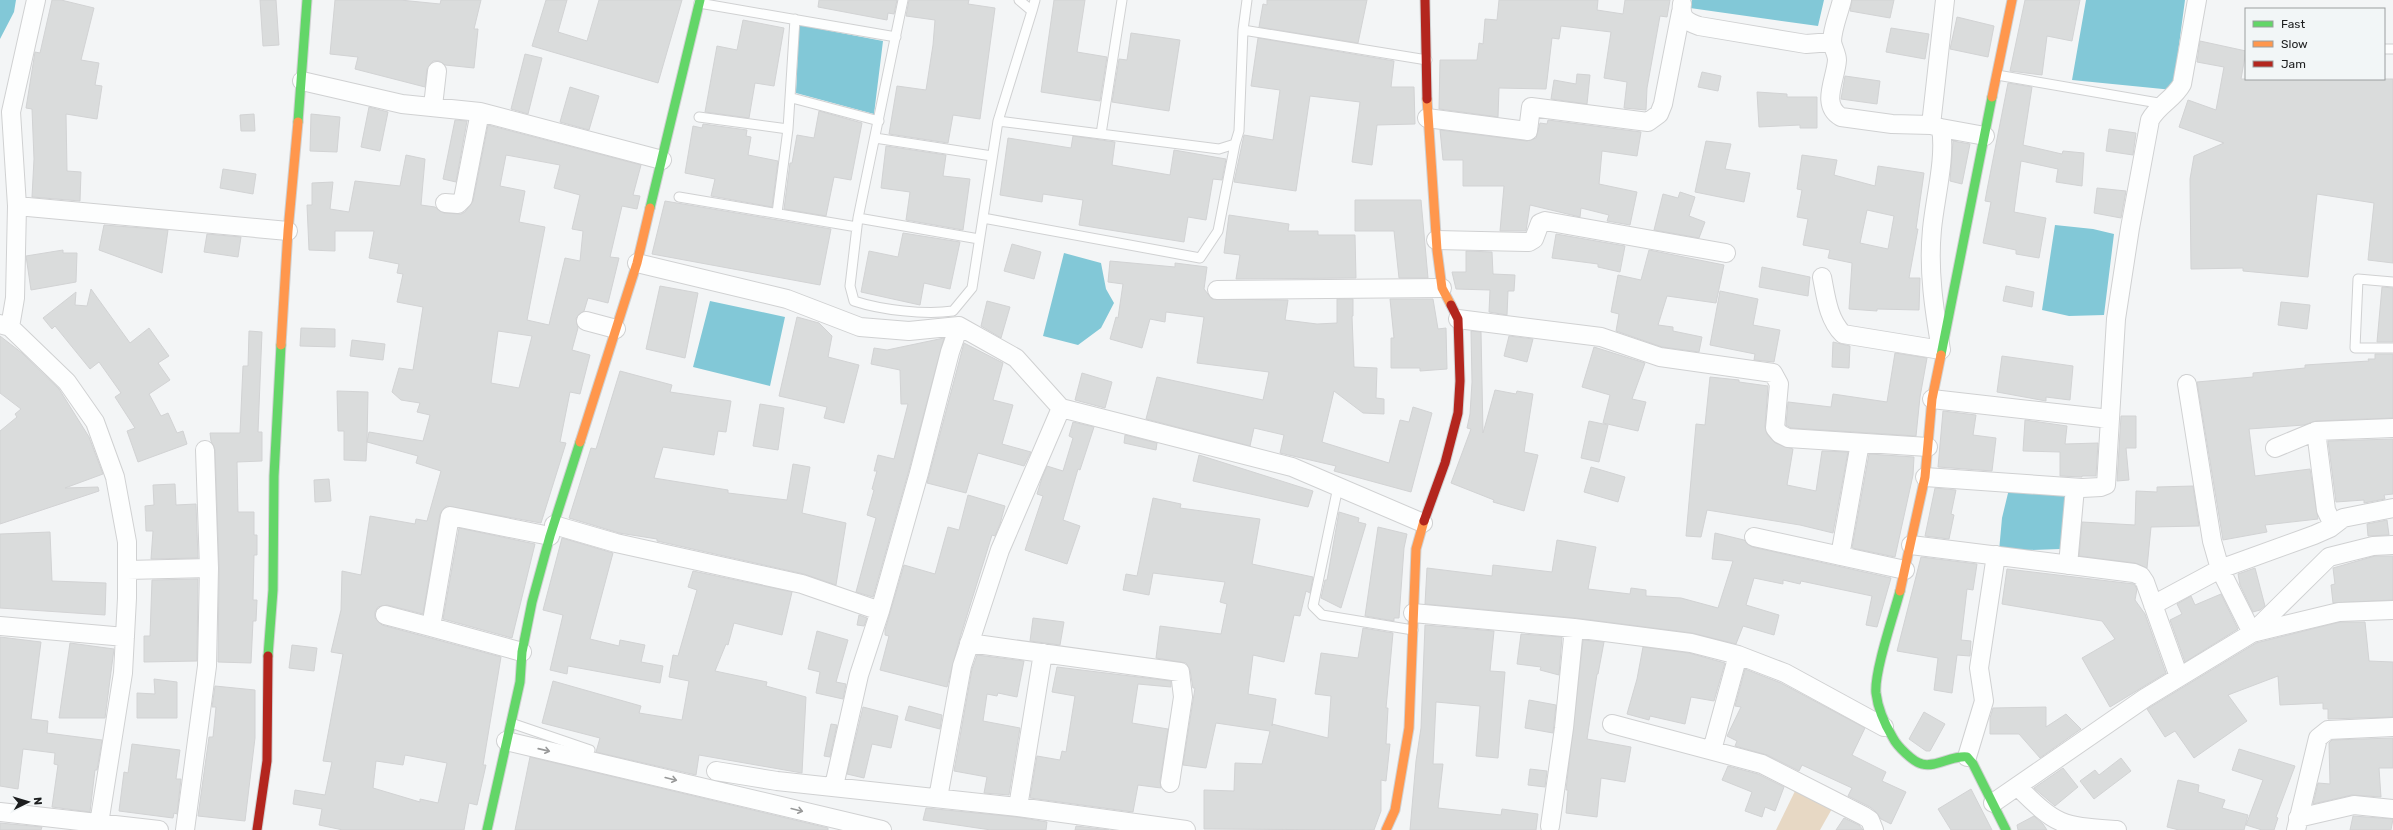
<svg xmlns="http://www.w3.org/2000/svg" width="2393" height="830" font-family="Rubik,sans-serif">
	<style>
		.green { fill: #e7d8c4 }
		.water { fill: #82c8d7 }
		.building { fill: #dadcdc; stroke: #d2d3d4; fill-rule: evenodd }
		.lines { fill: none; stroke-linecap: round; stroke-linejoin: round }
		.lane-casing { stroke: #d0d1d2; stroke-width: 11 }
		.street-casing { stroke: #d0d1d2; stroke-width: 20 }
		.fast-casing { stroke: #d0d1d2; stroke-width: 11 }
		.slow-casing { stroke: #d0d1d2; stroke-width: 11 }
		.jam-casing { stroke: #d0d1d2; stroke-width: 11 }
		.lane { stroke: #fdfefe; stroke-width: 9 }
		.street { stroke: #fdfefe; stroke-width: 18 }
		.fast { stroke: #63d668; stroke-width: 9 }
		.slow { stroke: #ff974d; stroke-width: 9 }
		.jam { stroke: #b3261e; stroke-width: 9 }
		.oneway { stroke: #989999 }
	</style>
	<rect width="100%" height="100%" fill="#f3f5f6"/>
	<path class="green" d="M1796,789L1833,807L1820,830H1776Z"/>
	<path class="water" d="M0,0H16L14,12L0,39Z
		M1692,0H1824L1818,26L1690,8Z
		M2086,0H2185L2173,90L2072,80Z
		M799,25L883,41L874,114L796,93Z
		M2055,225L2093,229L2114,234L2104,315L2069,316L2042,310Z
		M1064,253L1101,263L1106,289L1114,303L1101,328L1078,345L1043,336Z
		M710,301L785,317L770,386L693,367Z
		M2009,489L2066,492L2060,549L1999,551L2002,518Z"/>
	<path class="building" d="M52,0H61L94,8L81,60L99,63L95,85L102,86L97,119L66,114L67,171L81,172L80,201L32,197L34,159L32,109L26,108L35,52L40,53Z
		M260,0H276L279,45L263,46Z
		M335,0H400L440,4L441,0H481L474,29H478L474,68L445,65L439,61H433L427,69L425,87L355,69L358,57L330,54Z
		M546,0H567L558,32L587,41L599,0H682L658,83L532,46Z
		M819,0H897L894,14L888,13L887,20L818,7Z
		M909,0H969L968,4L995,8L980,119L953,115L948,143L889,134L897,86L926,90L933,45L935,20L906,16Z
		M1054,0H1085L1077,52L1107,57L1100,101L1041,92Z
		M1267,0H1367L1358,43L1259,27L1263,4L1267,5Z
		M1499,0H1598L1597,10L1623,14L1625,0H1670L1667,17L1660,16L1647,88L1646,110L1624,108L1627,82L1604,78L1611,32L1561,26L1559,39L1552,38L1546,89L1499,88L1498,117L1439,109L1440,60H1477L1479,43L1483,44L1485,19L1497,20Z
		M1852,0H1894L1890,18L1850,11Z
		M2025,0H2080L2072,41L2047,36L2042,75L2010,71Z
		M1957,17L1994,26L1988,57L1950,49Z
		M743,20L784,28L774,86L755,83L749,118L705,112L717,46L737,50Z
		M1891,28L1929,34L1925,59L1886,52Z
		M1131,33L1180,40L1169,111L1112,102L1119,59L1127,60Z
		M1258,38L1394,61L1391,87H1414L1415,124L1377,125L1372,165L1352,162L1360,102L1310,96L1296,191L1234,182L1244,135L1273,140L1280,90L1251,86Z
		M2200,41L2246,51L2241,79H2393V263L2368,260L2374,203L2317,194L2308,277L2243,271V268L2191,269L2190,179L2194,156L2224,143L2179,127L2188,100L2216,110L2224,67L2197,62Z
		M525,54L542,58L528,114L511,109Z
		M1702,72L1721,76L1718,91L1698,87Z
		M1577,74L1590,75L1587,104L1551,99L1554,80L1576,84Z
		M1845,76L1880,81L1877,104L1841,99Z
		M2008,83L2032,87L2023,145L2062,154L2063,151L2084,153L2082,186L2056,182L2058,169L2021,161L2014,212L2046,218L2039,258L2016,254V250L1983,243L1991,202L1985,201L1987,190Z
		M570,87L599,96L589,130L560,122Z
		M1757,92L1787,94V97H1817V128H1800V125L1759,127Z
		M369,107L388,112L380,151L361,147Z
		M819,111L862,123L851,180L834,177L826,216L784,209L790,163H792L797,135L814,138Z
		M254,114L255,131H241L240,115Z
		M311,114L340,117L337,152L310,151Z
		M455,120L467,121L456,182L443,179Z
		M1548,120L1641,132L1637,156L1602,151L1599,184L1637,192L1630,225L1607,221L1609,215L1581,208L1580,217L1530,205L1526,231H1500L1504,186H1463V160H1443L1440,130L1527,141L1536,138L1540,123L1547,124Z
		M703,124L747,130L746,136L751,137L748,155L778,161L772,207L711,196L715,179L685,173L693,126L702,128Z
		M488,125L641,165L633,195L640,196L637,209L622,206L610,257L619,258L608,303L588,298L584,311L576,318L578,328L572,350L590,355L580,394L570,392L560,442L566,443L541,523L446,506L440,514L423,614L387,605L378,607L375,612V618L382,625L501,657L483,765H486L477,805L469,803L464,830H343L319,825L322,809L293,804L295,790L325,795L332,762L323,761L343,654L331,652L341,610L342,571L361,575L370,516L415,524L416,519L427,521L441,471L416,463L418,456L367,442L366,461L344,460V431H338L337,391L368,392L367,442L369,432L423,441L430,415L417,412L420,403L401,400L392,392L399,368L413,370L423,307L397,302L403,274L397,273L399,264L369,258L374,231H335V251L309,250L307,205H312V183L333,182L330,209L349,212L355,181L400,186L406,155L425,159L421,205L435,207L444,213L461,214L465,212L473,201ZM506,155L560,165L554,188L580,195L572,229L583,231L580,261L565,258L549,325L527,320L545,227L519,222L525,191L500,186ZM498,331L532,336L519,388L491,383ZM405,755L447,763L438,803L420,799V802L373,788L376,761L403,765Z
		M2109,129L2136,133L2133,155L2106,151Z
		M1073,136L1115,142L1112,165L1170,175L1174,150L1226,159L1222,180L1213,179L1206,220L1188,217L1184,242L1079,225L1083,200L1043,194L1042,202L1000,195L1008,138L1071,148Z
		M1706,141L1731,144L1725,169L1750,173L1744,202L1695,192Z
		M1953,141L1970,144L1962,184L1950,181Z
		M886,146L946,155L943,176L970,179L963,230L906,220L910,192L881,188Z
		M1802,155L1837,160L1834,175L1875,186L1878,166L1924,173L1916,229H1918L1909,278H1920L1919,310L1877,309V311L1849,309L1852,263L1828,258L1830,250L1803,245L1808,219L1797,217L1802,190L1797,189ZM1867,210L1894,216L1888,249L1860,243Z
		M223,169L256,174L253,194L220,188Z
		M2097,188L2126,191L2121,218L2094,213Z
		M1680,192L1695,197L1689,216L1705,222L1699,238L1654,230L1663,194L1678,198Z
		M1355,200H1421L1428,278H1399L1394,231H1355Z
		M665,201L831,229L820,285L652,254Z
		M1229,215L1289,224L1288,231H1318V235H1355L1356,278L1236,279L1240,255L1224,253Z
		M104,225L168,230L162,273L99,250Z
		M903,233L960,242L950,289L924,283L920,305L861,292L869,251L898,257Z
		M207,234L241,237L238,257L204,252Z
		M1556,234L1625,246L1620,272L1598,267V264L1552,258Z
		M1012,244L1041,252L1034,279L1004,271Z
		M63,250V253H77L76,282L31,290L26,256Z
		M1649,250L1724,265L1716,303L1667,296L1658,325L1673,327V331L1702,337L1699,352L1662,347L1616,331L1619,314L1611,312L1618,275L1641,280Z
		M1466,251L1492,252L1493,274L1515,275L1514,291H1508L1507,315L1489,312L1490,290L1456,289L1452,272H1466Z
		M1110,261L1175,267V263L1207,267L1204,289L1212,299L1288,300L1285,320L1317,324L1337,323V299H1353V316H1352L1354,367L1377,368L1376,398L1384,399V414L1363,413L1334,391L1322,442L1389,463L1400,420L1409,422L1413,407L1432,413L1411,492L1334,471L1336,466L1280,453L1284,435L1254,428L1250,446L1146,419L1157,377L1263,400L1269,372L1197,363L1204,317L1166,312L1165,322L1150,319L1142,348L1110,339L1116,317L1118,318L1123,284L1108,282Z
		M1762,267L1810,277L1808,296L1759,287Z
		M660,286L698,293L685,358L646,349Z
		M2006,286L2034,292L2032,307L2003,301Z
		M2382,287L2393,288V342H2377Z
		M91,289L130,343L149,328L169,356L158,363L170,380L149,394L161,416L168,413L177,433L183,431L187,444L138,462L127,431L135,428L115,397L121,393L99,362L90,369L55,326L52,329L43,318L76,292L75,305L87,306Z
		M1720,291L1758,299L1753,325L1780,330L1774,362L1754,360L1755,354L1710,345Z
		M1390,299H1433L1438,329L1446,328L1447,369L1420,371V368H1391V338H1394Z
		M987,301L1010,307L1001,338L981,326Z
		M2281,302L2310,305L2307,329L2278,325Z
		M797,317L819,323L832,336L828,357L859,365L844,423L824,418L827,407L779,396Z
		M301,328L335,329V347L300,346Z
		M249,331L262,332L258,432H262V461L237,462L238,512H254V535H257V555H254L253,600H257L256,621H253L251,663L218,662L219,568L215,450L211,441L210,433H240L243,366H248Z
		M1471,331L1481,332L1483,433L1495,390L1516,394L1517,391L1533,394L1524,452L1538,455L1524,511L1493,502L1494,500L1451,483L1471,429L1467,428L1470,414L1472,382Z
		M0,336L22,353L59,389L89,437L103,474L65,488L98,487L99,491L0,524V431L17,417L15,414L21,409L0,393Z
		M1509,336L1533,339L1527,362L1504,356Z
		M944,338L909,470L873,597L856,592L876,518L867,515L874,490L872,489L877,471H874L878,455L894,459L908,404H901L900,370L871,364L874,348L887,350Z
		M352,340L385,344L383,360L350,356Z
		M1833,342L1850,346L1849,368L1832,367Z
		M964,343L1003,363L993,400L1013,405L1002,444L1031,452L1024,466L978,453L966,493L927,483Z
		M1594,347L1645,363L1632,399L1646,402L1638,431L1603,423L1610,395L1582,387Z
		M1895,353L1927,358L1920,397L1916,436L1791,428L1786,425L1788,402L1831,407L1833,394L1887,402Z
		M2375,354H2393V418L2316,421L2304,425L2249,429L2255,476L2310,469L2318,519L2265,525L2267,532L2223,540L2197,382L2253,377V373L2305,368V365L2369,361L2368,359H2375Z
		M2002,356L2073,366L2070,400L2046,397V401L1997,392Z
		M620,371L672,385L670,392L731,401L726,432L718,431L714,455L663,447L654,478L728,490V493L787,500L793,464L810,467L802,513L846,523L836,585L804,574L657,541V539L619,533L569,518L591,448L596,449Z
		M1082,373L1112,382L1105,408L1075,400Z
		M1710,377L1739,380V382L1768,386L1765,427L1767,434L1775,443L1793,449L1787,485L1816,491L1822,451L1848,452L1833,533L1800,525L1707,510L1701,537L1686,536L1696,424L1705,425Z
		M760,404L784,408L778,450L753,446Z
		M1943,411L1976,415L1973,435L1996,438L1992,471L1938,467Z
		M2121,416H2136V448H2126L2129,480L2117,481Z
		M2025,420L2067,426L2065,444L2098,443L2096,476H2082V477L2060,476V452L2023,451Z
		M1589,421L1608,425L1599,462L1581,458Z
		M1073,422L1094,427L1080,470L1078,469L1063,520L1080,526L1067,564L1025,550L1043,496L1037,494L1042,478L1047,466L1063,471L1073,438L1069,436Z
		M1125,435L1157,443L1156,450L1124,443Z
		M2393,439V494L2384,495L2385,499L2364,503V500L2336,502L2328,441Z
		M1869,454L1914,457L1913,475L1895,557L1852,548Z
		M1199,455L1313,491L1308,507L1193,481Z
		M1591,467L1625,477L1618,502L1584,492Z
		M329,479L331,501L315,502L314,480Z
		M175,484L176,505L196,504L198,558L151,559L153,531H146L145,506L154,505L153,485Z
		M2193,486L2199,526L2151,527L2147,568L2135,563L2079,556L2082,522L2135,525L2136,491L2157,492V487Z
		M1935,488L1956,490L1951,514L1954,515L1949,539L1925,536Z
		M968,495L1005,506L1000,524L995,536L992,535L959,641L947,687L880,670L889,636L885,635V630L904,565L935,574L948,527L959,530Z
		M1153,498L1181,504L1180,508L1260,519L1252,564L1313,577L1310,593L1306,591L1300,616L1294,615L1284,662L1253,655L1248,694L1276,699L1272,726V724L1328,738L1331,696L1315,694L1321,653L1358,658L1363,628L1393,633L1386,708H1388L1386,744H1390L1386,781L1381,780V811L1374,830L1204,829V790L1234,791L1235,763L1262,764L1270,731L1216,723L1206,768L1183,765L1195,688H1193L1190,670L1186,663L1156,658L1160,626L1221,634L1227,604L1220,602L1225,582L1153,573L1149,595L1123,590L1126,574L1137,576Z
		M1339,512L1359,518L1358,522L1366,524L1341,608L1321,598L1325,580H1327Z
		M2387,520L2389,535L2368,536L2367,524Z
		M1378,527L1407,534L1404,548L1399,618H1394V621L1365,616Z
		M459,528L535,544L512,638L443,619Z
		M50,532L52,581L106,583L105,615L0,608V534Z
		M1715,533L1744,540L1752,547L1891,578L1877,627L1866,625L1872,596L1801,581L1800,584L1783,580V584L1754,578L1746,605L1779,615L1774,635L1743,626L1736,644L1692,633L1575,618L1425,604L1427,568L1492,576L1493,565L1552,572L1557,540L1596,547L1588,589L1630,594L1631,588L1646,590V596L1681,598L1718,608L1733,561L1712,559Z
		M562,538L613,553L590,639L619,646L620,640L645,645L641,662L663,666L660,683L568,666L567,674L550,670L563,615L543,610Z
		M2375,556H2393V600L2333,603L2331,585L2335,584L2333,568Z
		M1921,557L1977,564L1973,590L1967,589L1961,640L1971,641L1970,656L1957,655L1952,693L1934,690L1938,658L1897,651Z
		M2255,568L2265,606L2260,610L2253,612L2240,585L2238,574Z
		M2007,569L2134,584L2137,589L2135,600L2145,614L2166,673L2110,707L2082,658L2115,639L2102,621L2002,604Z
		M693,571L792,592L782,635L734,623L728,645L726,644L715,671L767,682L766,686L806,697L802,773L699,755L696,775L596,752L600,738L542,723L553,681L641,706L639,713L682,720L689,681L669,677L673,655L678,656L697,590L688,587Z
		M198,579L197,661L144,662V636H150L152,580Z
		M2221,594L2238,629L2185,662L2170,620L2182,614L2177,604L2191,596L2195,605Z
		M859,615L867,618L864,626L857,625Z
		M1033,618L1064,622L1060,645L1030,641Z
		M2340,622H2365L2369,661L2393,662V717L2328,719V709H2323V703L2280,705L2278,676L2228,695L2247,721L2194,758L2175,731L2165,737L2147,709L2256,643Z
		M1425,625L1494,631L1490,671L1505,672L1498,758L1476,756L1480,706L1436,702L1433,764H1443L1438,808L1501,815L1502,809L1538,814L1536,830H1410L1416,761L1421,728Z
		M817,631L848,640L836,682L846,684L843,699L816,693L820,672L808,669Z
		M1521,634L1562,637L1559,675L1540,670L1541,667L1517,664Z
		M0,637L41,642L31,719L48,721L47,733L102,740L97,770H95L90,812L52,807L58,765L54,764L55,753L23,749L18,789L0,786Z
		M1583,640L1604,642L1598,674H1597L1587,739L1631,747L1625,782L1601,778L1597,817L1566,813L1568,790H1566Z
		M70,643L114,649L105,718H59Z
		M292,645L317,648L314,671L289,668Z
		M1643,647L1689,653L1725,663L1714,701L1691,697L1685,724L1650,716L1649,720L1627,714L1637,679Z
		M977,655L1024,661L1017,697L998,693L997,696L987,694L983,721L1020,728L1009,795L984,793L987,777L954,771L972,669Z
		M1057,667L1171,681V687L1138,684L1132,723L1168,729L1160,781L1161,788L1138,785L1133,812L1030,798L1037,756L1060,760L1062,751L1066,752L1075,696L1052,692Z
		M1745,669L1781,683L1865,728L1852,755L1886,772L1882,781L1906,792L1891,824L1881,819L1876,812L1870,807L1848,796L1852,788L1802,765L1799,771L1767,755L1735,746L1737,741L1727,736L1741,707L1735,706Z
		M154,679L177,682V718H137V693L155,694Z
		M215,686L255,690V738L245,821L198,816L209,737H213L216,707H212Z
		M1529,700L1556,705L1553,733L1525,728Z
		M909,706L942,715L940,729L905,720Z
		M863,707L898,716L891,748L872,744L864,778L847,774Z
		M2046,707V727L2066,714L2081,729L2040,758L2019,734H1990V718L1993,708Z
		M1924,712L1945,724L1930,751H1926L1909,739Z
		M831,724L837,725L830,757L824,756Z
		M2393,738V768H2379L2381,797L2352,795L2313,804L2318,783L2330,784L2329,743L2332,740Z
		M132,744L180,750L176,779H181L177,814L174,813L173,818L119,811L124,772L128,773Z
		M2239,749L2295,766L2276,817L2278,818L2274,830H2262L2246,825L2263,780L2232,770Z
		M530,757L828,828V830H515Z
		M2121,758L2131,771L2094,799L2080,781L2095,770L2099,775Z
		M1728,766L1758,774L1784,787L1775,811L1765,807L1762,817L1745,811L1752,792L1722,780Z
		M2063,768L2078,787L2055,806L2034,788Z
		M1530,769L1547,771L1545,787L1528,785Z
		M2178,780L2199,785L2198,792L2225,800L2222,808L2248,815L2244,830H2179L2167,827Z
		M1971,789L1992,830H1951L1938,809Z
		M926,808L1017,817L1047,822L1046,830H991L923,820Z
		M2034,816L2043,824L2047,830H2018L2017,825Z
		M2353,816L2393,819L2391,830H2350Z
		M1844,818L1859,825L1863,830H1836Z
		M0,823L42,827L41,830H0Z
		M1076,826L1109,830H1075Z"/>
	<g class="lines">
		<g class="lane-casing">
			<path id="lane" d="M903,0L858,218L850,286L854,301C881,310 925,315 953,311L972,288L998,121L1219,149L1235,144L1239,131L1243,30L1247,0
				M699,3L896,37
				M1032,11L1035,0
				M1243,30L1427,60
				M2384,49H2393
				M1997,75L2164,104
				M792,98L879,121
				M699,117L788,129L795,19
				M998,121L1032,11L1019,0
				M1101,134L1122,0
				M875,138L992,156
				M679,197L857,227
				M777,213L788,129
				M858,218L979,239
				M983,218L1200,258L1218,231L1235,144
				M2393,282L2358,279L2355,348H2393
				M1338,487L1313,606L1322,615L1413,630
				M511,723L590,750"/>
		</g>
		<g class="street-casing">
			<path id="street" d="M1682,4C1680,18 1687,22 1699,26L1806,44L1832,42
				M302,81L402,104L480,112L662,160
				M433,106L437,71
				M1427,118L1528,131L1531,107L1648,122L1659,114L1663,104L1681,12
				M1931,125L1945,0
				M1941,128L1985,136
				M445,203L458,204L463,199L480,112
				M17,206L288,231
				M1436,240L1529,242L1534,239L1540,223L1545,221L1726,253
				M637,263L787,299L860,327L909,331L959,326L1016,358L1061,408
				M1822,277C1826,297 1828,319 1843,334L1941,350C1934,309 1928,270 1932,229C1935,198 1946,158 1941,128L1931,125L1892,124L1841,117C1820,105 1836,79 1837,60C1837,54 1833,48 1832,42C1832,29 1839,13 1842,0
				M1217,290L1442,288
				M1458,319L1601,337L1660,357L1773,373L1779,384L1775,428L1780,434L1788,438L1928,447
				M586,321L616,329
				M0,324L10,327L67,382L95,422L115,477L127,542V598L123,673L98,830
				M10,327L15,298L17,206L11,112L36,0
				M2187,384L2212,541L2220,569L2252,633L2329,557L2373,546L2393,545
				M1932,399L2110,419
				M2316,431L2326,510L2333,525
				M2275,448L2316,431L2393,428
				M1925,477L2082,488L2101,487L2106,485L2116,319L2130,228L2150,120C2158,105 2174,99 2182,84L2197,0
				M554,525L616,543L802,584L880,611
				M1754,537L1905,570
				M1911,545L2134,573L2141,576L2145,582L2179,677
				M1840,556L1860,443
				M2068,565L2075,488
				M127,570L209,568L205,450
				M2153,605L2220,569L2314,535L2330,528L2343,518L2393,508
				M1413,613L1574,628L1691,643L1738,655L1785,673L1884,727
				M385,615L431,627L450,516L550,536
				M0,626L125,637
				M431,627L522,652
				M969,643L1180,672L1183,697L1170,783
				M1612,724L1762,764L1864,816L1870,820L1874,830
				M506,741L882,830
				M1712,750L1738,655
				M1967,757L1984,701L1979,668L1996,555
				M716,771L777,781L1018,807L1186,830
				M834,786L859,675L880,611L919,473L950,352L959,326
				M2018,787C2058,827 2062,826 2117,830
				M938,798L962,666L1000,550L1061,408L1292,467L1423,523
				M1993,803L2145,698L2252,633L2339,612L2393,610
				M1018,807L1043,653
				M0,812L159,830
				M2298,818L2354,805L2393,809
				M1550,826L1564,728L1574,628
				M185,830L207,666L209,568
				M2296,830L2318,738L2328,730L2393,727"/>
		</g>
		<g class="fast-casing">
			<path id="fast" d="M298,122L307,0
				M650,208L700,0
				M1941,355L1992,97
				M1900,591C1894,614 1874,672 1876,693C1878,710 1884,723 1893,738C1897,746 1913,762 1922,764C1936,768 1952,755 1967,757L1973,764L2006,830
				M268,656L273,590L274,476L281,345
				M487,830L520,682L522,652L532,602L550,536L580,442"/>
		</g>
		<g class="slow-casing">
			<path id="slow" d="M1992,97L2012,0
				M1427,99L1437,250L1442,288L1451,305
				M281,345L288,231L298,122
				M580,442L637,263L650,208
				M1900,591L1925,477L1932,399L1941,355
				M1386,830L1395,810L1409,728L1416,549L1424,521"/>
		</g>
		<g class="jam-casing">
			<path id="jam" d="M1425,0L1427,99
				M1424,521L1445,463L1458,413L1460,381L1458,319L1451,305
				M257,830L267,761L268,656"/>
		</g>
		<use href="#lane" class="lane"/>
		<use href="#street" class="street"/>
		<use href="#fast" class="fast"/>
		<use href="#slow" class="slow"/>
		<use href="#jam" class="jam"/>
	</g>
	<defs><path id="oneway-shaft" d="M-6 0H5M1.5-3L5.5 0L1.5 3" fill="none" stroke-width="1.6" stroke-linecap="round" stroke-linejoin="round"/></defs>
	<g class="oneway">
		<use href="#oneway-shaft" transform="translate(544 750) rotate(13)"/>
		<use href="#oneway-shaft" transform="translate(671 779) rotate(14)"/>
		<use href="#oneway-shaft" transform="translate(797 810) rotate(14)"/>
	</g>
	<rect x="2245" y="8" width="140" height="72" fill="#f2f6f7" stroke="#9c9fa0"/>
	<rect x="2253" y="21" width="20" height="6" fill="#63d668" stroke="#9c9fa0"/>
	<text x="2281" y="28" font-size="12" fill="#1c1d1e">Fast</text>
	<rect x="2253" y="41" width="20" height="6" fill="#ff974d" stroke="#9c9fa0"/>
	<text x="2281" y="48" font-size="12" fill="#1c1d1e">Slow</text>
	<rect x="2253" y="61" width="20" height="6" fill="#b3261e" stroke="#9c9fa0"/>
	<text x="2281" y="68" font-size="12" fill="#1c1d1e">Jam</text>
	<g transform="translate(28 802) rotate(85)" stroke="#f2f6f7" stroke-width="3" paint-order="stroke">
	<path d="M0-3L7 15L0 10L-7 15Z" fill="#1c1d1e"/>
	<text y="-6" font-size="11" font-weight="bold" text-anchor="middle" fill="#1c1d1e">N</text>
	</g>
</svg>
